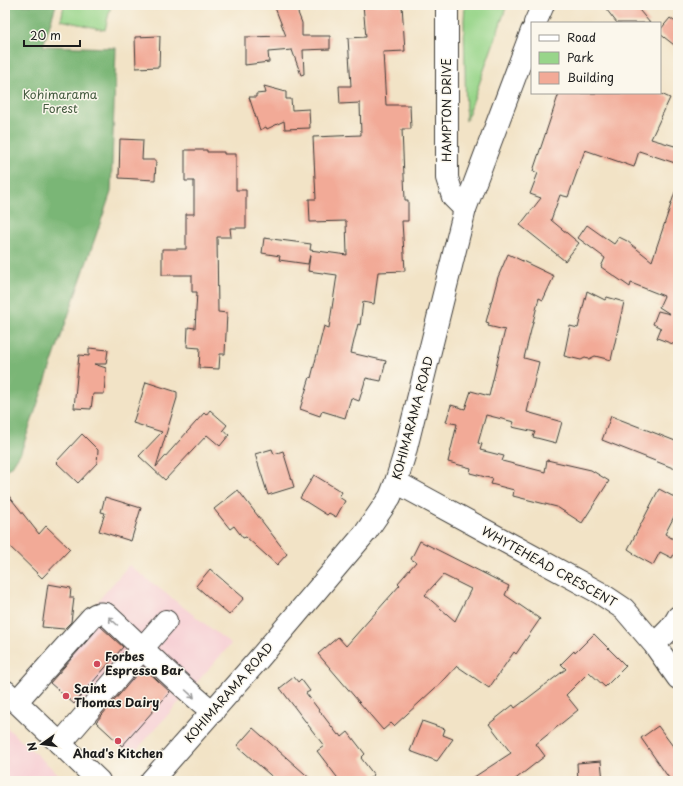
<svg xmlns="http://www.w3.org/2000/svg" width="683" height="786" font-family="'Playpen Sans',sans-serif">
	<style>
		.built { fill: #f7cfd4 }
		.green { fill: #98d58a; stroke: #5a7853 }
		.forest { fill: #7ab676; stroke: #4b6949 }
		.building { fill: #f2aa97; fill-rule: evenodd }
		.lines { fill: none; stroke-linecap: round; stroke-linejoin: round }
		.minor-casing { stroke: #3c3a36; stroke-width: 24 }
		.major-casing { stroke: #3c3a36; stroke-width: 24 }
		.minor { stroke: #fff; stroke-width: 22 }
		.major { stroke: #fff; stroke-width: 22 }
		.oneway { stroke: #999 }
		.poi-dot { fill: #d1495b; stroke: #fbf7ec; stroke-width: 1.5 }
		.labels { text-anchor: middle; stroke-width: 3; stroke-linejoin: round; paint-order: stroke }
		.park-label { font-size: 12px; fill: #475d42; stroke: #fbf7ec }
		.street-label { font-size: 12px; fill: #1c1c1c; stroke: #fbf7ec }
		.poi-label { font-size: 12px; font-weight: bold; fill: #1c1c1c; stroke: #fbf7ec; text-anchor: start }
	</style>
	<rect width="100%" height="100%" fill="#fbf7ec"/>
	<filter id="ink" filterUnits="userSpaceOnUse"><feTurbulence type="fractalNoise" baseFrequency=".025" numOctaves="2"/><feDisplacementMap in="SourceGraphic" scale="8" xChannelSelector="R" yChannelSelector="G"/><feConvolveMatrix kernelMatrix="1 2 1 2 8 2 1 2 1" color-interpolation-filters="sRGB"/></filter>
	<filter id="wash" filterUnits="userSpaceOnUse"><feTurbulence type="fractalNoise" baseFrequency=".012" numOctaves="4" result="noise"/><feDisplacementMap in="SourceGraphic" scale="16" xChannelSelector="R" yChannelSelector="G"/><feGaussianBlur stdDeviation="0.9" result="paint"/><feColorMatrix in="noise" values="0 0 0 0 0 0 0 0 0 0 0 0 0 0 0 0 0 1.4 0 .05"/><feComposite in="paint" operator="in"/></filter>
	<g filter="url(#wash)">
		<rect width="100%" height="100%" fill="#f2e3c6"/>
		<path class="built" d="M129,565L231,644L132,755L45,680L31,678Z
			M5,726L66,781H5Z"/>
		<path class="green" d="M64,5H111L105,30L61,20Z
			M465,5H507L466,121L464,20Z"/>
		<path class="forest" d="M5,5H56L43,46L116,48L111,192L21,452L12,466L5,470Z"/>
		<g id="blocks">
			<path class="building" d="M274,5H295L302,23V36H330V49L303,50L304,74L301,75L292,50L268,52L269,62L245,65V37L286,36Z
				M363,5H402L405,51L383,52L386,105H410L411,129H402L405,200H408V221H402L405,271L378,272L374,304L363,302L360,325L358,324L351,353L386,361L381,381L366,378L359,401L351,398L345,418L322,411L320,416L300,409L310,377L311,378L324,326L329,328L337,275L308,271L310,255L308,264L279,260L280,256L262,253L264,238L311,244L310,250L347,255L346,221L310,222L309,199H316L313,137L361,135L360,103L340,104L339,86H351L348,38L366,37Z
				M603,5H635L650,23H617Z
				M670,18L678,24V48L660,34V30Z
				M160,36L159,67L136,68L135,37Z
				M264,86L286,92V99H291L292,110L309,109L310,128L285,129L284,121L267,129L266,127L260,130L249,97H256V94L266,93Z
				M559,93H659L670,98L651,139L678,147V164L639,151L634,167L585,150L568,197L560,195L551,220L579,243L565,261L520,225L541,198L530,194L538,173L533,171Z
				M120,139L143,140L142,160H156L155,180L119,178Z
				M185,150H207V152H224V154H236V190H246V228H230L231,237H217L218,312L227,313L225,354H220L219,369L199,368L200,348L187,347L188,327L195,328L197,292H192V275H162V249H186V214H194V181H185Z
				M675,192H678V346L657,338L661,328L653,324L658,311L670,314L659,307L664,296L631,283L630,287L601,267L605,258L578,238L587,225L614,244L619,237L627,241L652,261Z
				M508,254L554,276L543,300L539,298L524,358L539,362L527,412L562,422L556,443L533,437L535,432L512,427L514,422L486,415L478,443L482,444L480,450L504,456L502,461L545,472L547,460L591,470L609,481L582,523L557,507L513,496L514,490L491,484L493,479L470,473L471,468L448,462L457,424L446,422L451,405L465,409L471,391L489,396L505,330L488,326L489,323L486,322L498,277Z
				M587,291L605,300L607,297L624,302L611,360L595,356L589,359L585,358L581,360L564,356L570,326L578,328Z
				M89,348L108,350L106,364H94L106,368L104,394H93L91,409L74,408L79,355L89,356Z
				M146,382L177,392V398L156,467L204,413L206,415L210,410L227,425L223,430L229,435L220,446L207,435L165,480L139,456L162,432L133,423Z
				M611,416L678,442V470L602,440Z
				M82,434L98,450L97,463L78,483L56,462Z
				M272,449L274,454L283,451L294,487L268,495L255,454Z
				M314,475L342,492L339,497L345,501L336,517L329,513L327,515L300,498Z
				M659,489L678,499V509L665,534L678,542V545L672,558L660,552L653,565L633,554L634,553L628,549Z
				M238,490L287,554L277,565L246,537L243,538L234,526L230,529L214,509Z
				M5,491L39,534L46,526L70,549L42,578L5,542Z
				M105,497L141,508L131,541L99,531L105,513L101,512Z
				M420,541L509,586L505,595L540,619L516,654L514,652L489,688L457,666L446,678L394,726L391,723L383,730L318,654L338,637L346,646L400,585L398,583L416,562L411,559ZM443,575L471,589L455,621L425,595Z
				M210,569L244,598L229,615L196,586Z
				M48,584L71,588L70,598H74L71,622L64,629L42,627Z
				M100,626L123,647L74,704L50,683Z
				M594,634L626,666L605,687L589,672L566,695L578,710L536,744L545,756L513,781H468L511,753L489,724L513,705L515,708L566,669L561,664L574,651L575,653Z
				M143,667L170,692L122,746L96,722Z
				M294,677L298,682L301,679L310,691L306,693L338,735L340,734L342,737L348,732L365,754L361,758L374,775L366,781H340L317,751L324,746L280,688Z
				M422,721L445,729L443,735L453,739L437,761L410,751Z
				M658,726L678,753V781H671L641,738Z
				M253,728L313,781H277L237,746Z
				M601,761L603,781H578L577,763Z"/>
		</g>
	</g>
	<g filter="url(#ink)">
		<use href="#blocks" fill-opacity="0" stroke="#3c3a36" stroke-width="1"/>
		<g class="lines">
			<g class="minor-casing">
				<path id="minor" d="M447,5V178L453,197L465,209
					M396,482L600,593L624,609L654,644L678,678
					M654,644C663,636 673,628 678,617
					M5,691L99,781
					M17,701L92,617C97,613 100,613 106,614C141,646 175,682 213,712
					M60,744L166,621"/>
			</g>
			<g class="major-casing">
				<path id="major" d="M535,23L543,5
					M151,781L257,661L366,532L390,497L396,482L404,456L465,209L532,31"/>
			</g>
			<use href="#minor" class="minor"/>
			<use href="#major" class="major"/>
		</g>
		<defs><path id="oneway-shaft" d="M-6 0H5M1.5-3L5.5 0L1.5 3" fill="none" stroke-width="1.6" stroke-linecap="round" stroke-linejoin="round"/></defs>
		<g class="oneway">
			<use href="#oneway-shaft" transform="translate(113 621) rotate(-138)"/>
			<use href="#oneway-shaft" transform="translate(190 694) rotate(42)"/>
		</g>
	</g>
	<g class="poi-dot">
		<circle cx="97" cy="664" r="4"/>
		<circle cx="66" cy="696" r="4"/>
		<circle cx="118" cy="741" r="4"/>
	</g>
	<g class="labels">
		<g class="park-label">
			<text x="60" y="99">Kohimarama<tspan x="60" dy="14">Forest</tspan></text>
		</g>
		<g class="street-label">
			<text transform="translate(447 110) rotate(-90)" y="4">HAMPTON DRIVE</text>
			<text transform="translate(413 418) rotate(-75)" y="4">KOHIMARAMA ROAD</text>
			<text transform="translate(549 567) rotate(29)" y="4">WHYTEHEAD CRESCENT</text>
			<text transform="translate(229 693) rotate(-49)" y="4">KOHIMARAMA ROAD</text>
		</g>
		<g class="poi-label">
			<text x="105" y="661">Forbes<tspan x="105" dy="14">Espresso Bar</tspan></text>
			<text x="74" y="693">Saint<tspan x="74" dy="14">Thomas Dairy</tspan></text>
			<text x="118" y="758" text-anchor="middle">Ahad's Kitchen</text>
		</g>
	</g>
	<rect width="683" height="786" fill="none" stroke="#fbf7ec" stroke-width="20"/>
	<rect x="531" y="22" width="130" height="72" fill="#fbf7ec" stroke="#a29f99"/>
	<rect x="539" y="35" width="20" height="6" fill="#ffffff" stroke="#a29f99"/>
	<text x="567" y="42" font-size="12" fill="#1c1c1c">Road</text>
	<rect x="539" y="52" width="20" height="12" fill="#98d58a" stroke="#a29f99"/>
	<text x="567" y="62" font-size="12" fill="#1c1c1c">Park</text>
	<rect x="539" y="72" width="20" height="12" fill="#f2aa97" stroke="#a29f99"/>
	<text x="567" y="82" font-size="12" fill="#1c1c1c">Building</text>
	<g transform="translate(42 744) rotate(256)" stroke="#fbf7ec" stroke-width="3" paint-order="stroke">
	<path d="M0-3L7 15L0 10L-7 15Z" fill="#1c1c1c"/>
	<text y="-6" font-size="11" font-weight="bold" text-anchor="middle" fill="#1c1c1c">N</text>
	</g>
	<path d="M24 40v6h56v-6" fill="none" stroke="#1c1c1c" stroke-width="2"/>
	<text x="30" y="40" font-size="12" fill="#1c1c1c" stroke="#fbf7ec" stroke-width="3" paint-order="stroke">20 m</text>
</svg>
